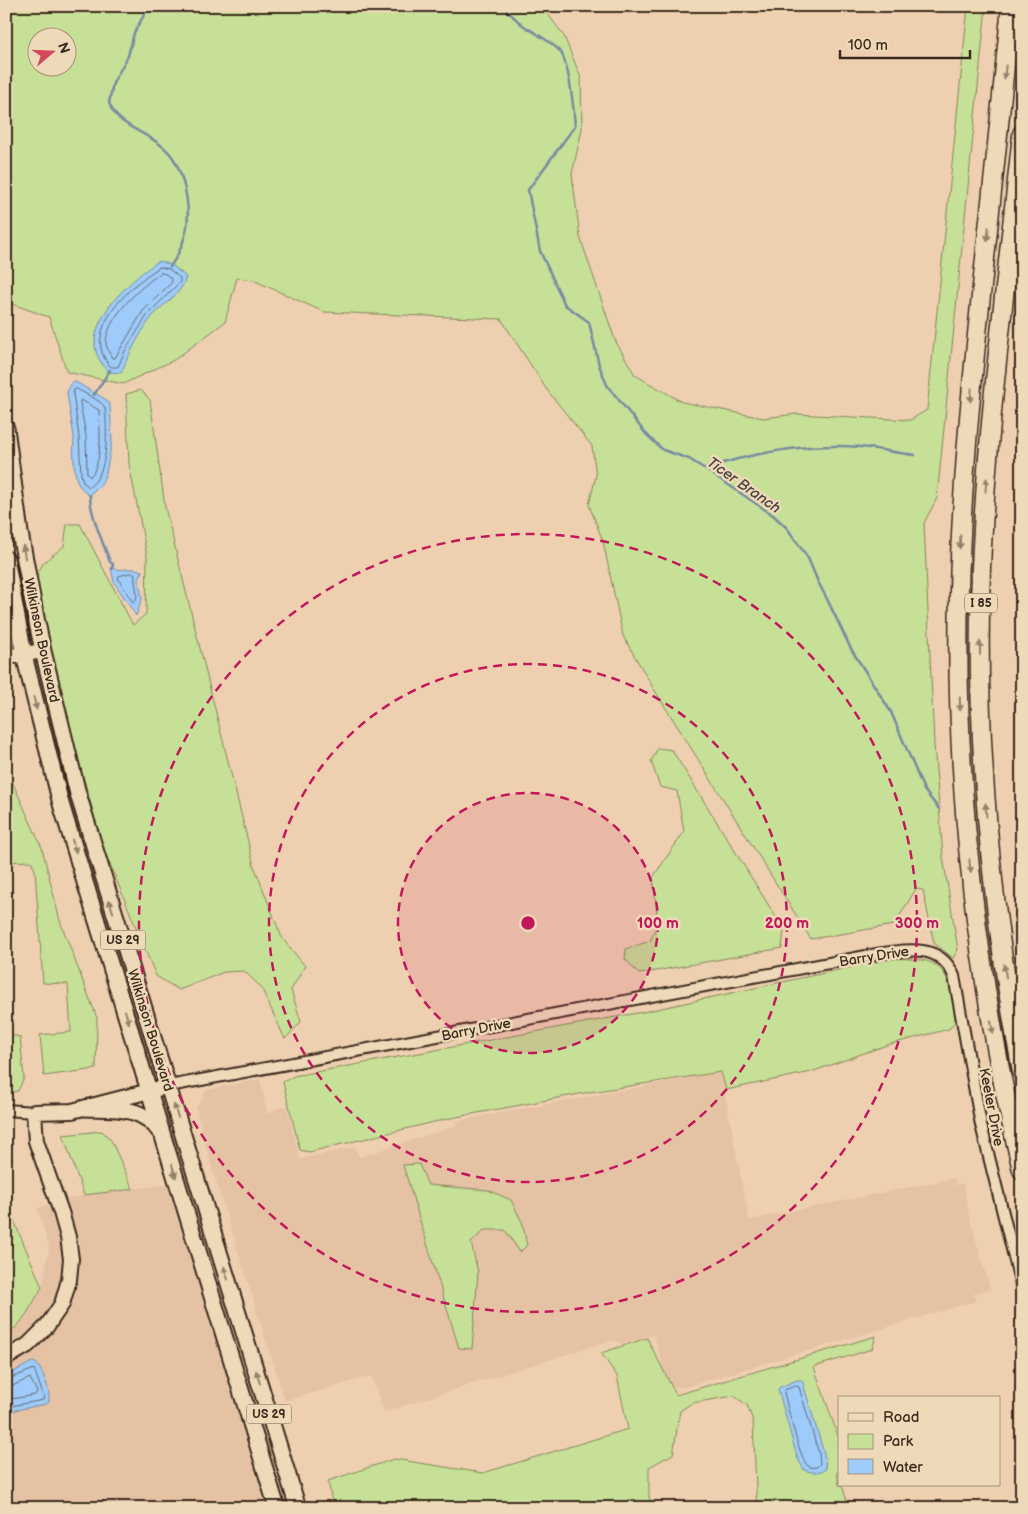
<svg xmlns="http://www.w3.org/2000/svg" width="1028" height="1514" font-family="'Balsamiq Sans',sans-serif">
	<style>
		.built { fill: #e6c2a5 }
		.green { fill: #c7e097; stroke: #81855a; fill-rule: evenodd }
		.water { fill: #9ecbf9; stroke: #768ba1 }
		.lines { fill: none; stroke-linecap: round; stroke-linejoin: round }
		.shore { stroke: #636a76; stroke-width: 1 }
		.stream { stroke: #768ba1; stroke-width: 2.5 }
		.street-casing { stroke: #3b2a1e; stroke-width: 14 }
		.secondary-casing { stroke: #3b2a1e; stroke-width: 18 }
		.primary-casing { stroke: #3b2a1e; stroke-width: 19 }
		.highway-casing { stroke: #3b2a1e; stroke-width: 21 }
		.street { stroke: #eed9b8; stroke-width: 10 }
		.secondary { stroke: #eed9b8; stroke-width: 14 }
		.primary { stroke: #eed9b8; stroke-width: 15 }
		.highway { stroke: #eed9b8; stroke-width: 18 }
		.oneway { fill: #94826b }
		.ring { fill: none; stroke: #c2185b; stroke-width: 2.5; stroke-dasharray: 9 6 }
		.labels { text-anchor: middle; stroke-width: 5; stroke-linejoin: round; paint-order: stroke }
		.shield { fill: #eed9b8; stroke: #715e4c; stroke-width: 1 }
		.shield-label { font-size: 12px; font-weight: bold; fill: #3b2a1e }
		.street-label { font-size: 14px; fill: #3b2a1e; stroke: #eed9b8 }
		.water-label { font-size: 15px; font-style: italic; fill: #4a423f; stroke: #eed9b8 }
		.centre { fill: #c2185b; stroke: #eed9b8; stroke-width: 2.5 }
		.ring-label { font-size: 15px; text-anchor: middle; font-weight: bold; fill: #c2185b; stroke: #eed9b8; stroke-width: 5; stroke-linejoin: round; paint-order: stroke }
	</style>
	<rect width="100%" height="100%" fill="#eed0b1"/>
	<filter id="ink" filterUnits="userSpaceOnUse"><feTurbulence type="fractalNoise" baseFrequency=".02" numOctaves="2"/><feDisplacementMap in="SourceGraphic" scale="10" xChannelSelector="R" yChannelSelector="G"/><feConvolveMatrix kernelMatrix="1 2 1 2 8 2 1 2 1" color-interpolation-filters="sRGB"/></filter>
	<g filter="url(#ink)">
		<path class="built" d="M721,1072L749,1220L954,1178L956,1185L963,1183L971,1223L990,1289L974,1294L976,1301L686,1387H673L668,1382L662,1369L661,1359L654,1335L622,1344L612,1340L384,1412L371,1376L285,1401L212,1169L196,1108L207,1090L260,1079L267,1113L274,1112V1109L287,1106L300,1159L355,1147L359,1157L453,1127L456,1125L455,1121Z
			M170,1184L271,1508H6V1335L11,1332L27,1314L42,1287L49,1248L37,1208L84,1195Z"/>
		<path class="green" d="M8,6H542L564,36L581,78L582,129L572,174L580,237L615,340L635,375L682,402L763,418L796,414L910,420L927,410L968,6H986L937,498L924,523L934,744L943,857L958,950L953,958L934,943L923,890L916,889L894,925L811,939L652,686L623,636L603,541L589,505L596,475L592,446L547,390L501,319L324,312L253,280L237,278L225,322L174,360L123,384L67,372L49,317L6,302V37ZM38,38H68V68H38Z
			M141,390L150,400L165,507L254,866L282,938L305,966L291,990L301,1022L285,1039L261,987L244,971L224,972L179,990L156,976L103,847L64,709L35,580L43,563L64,546L67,524H80L133,625L146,614L147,556L129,464L126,394Z
			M658,748L672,750L784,930L782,948L639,974L625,959L626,949L650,941L658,923L653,877L684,832L677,791L660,787L651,761Z
			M6,768L42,848L60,921L97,1018L96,1069L44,1076L40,1035L71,1032L68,984L43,983L35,870L31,861L6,862Z
			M894,958C903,959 913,959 922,960C952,965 952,996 956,1020L949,1029L887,1045L811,1072L726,1090L721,1072L590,1092L451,1118L309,1152L300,1150L283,1082L294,1076L643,1012Z
			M6,1034L20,1037L24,1078L18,1091L6,1093Z
			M102,1131L111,1140L133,1189L84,1195L63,1135Z
			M419,1164L428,1185L488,1190L511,1200L522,1222L527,1245L520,1252L505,1230H484L471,1243L478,1272L472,1349L459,1348L403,1165Z
			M6,1202L42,1287C32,1304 23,1325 6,1335Z
			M876,1336L872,1349L814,1367L839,1439V1471L837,1472L839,1485H842L849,1508H757L753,1421L747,1405L734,1396L692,1403L680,1411L673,1454L649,1467V1498L654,1508H333L328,1481L394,1459L483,1473L628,1429L617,1376L601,1353L647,1338L676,1395Z"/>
		<path class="water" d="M159,261L172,265L186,277C182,295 162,304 151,318C139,335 129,354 121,373L109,372C102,365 95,355 95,345C93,313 135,276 159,261Z
			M74,381L105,399L110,405L112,441L106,473L101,485L93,491L90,497C86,493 82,489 79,485C73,475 73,449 74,437L67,393L70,384Z
			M111,568C122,572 131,566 142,571L139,580L142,599L136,616L114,582Z
			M32,1362L36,1363C44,1373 50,1389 49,1402L46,1404L6,1412V1376Z
			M797,1380H802L824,1453L826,1469C817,1473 812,1473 804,1470L797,1457L778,1389L780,1387Z"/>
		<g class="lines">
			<path class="shore" d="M160,267L169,269L180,278V282L148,314L125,351L118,367H111C78,333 131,284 160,267Z
				M161,273L166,274L171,279L172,282L143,311L115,358H112C110,355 107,348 106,344C105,319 142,285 161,273Z
				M77,389C83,393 100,400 104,406C106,410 106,416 106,421C107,440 107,475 89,487L83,482L81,474L79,437L73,393L74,390Z
				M81,400L99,410C100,429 103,463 90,477L87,473L86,436L80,403Z
				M132,573L135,575C133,584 141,595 134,602L132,601L118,578L119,576Z
				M6,1380L34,1369L44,1397L43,1400L6,1407
				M796,1386L799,1387L819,1454L820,1464C817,1468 811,1469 807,1465C799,1455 788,1408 784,1393L785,1390Z
				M6,1387L12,1386L30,1378L37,1392L35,1395L6,1400"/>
			<path class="stream" d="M149,6L134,33L128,56L113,83L109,103C117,126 144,131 162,146C174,155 179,168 183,182C192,213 189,240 170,267
				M500,6C509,11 516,20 524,26C536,33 549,41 559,50C569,60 574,111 575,126L528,190L540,251L565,305L589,322L599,365L607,385L646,434L663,450L689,459L705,469L773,515L787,528L808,558L818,582L827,599L851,649L891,712L924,790L939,809
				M94,395L110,370
				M705,469C753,452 810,443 861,447C879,449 897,453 915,455
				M90,495C90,515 103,542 110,562L113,564L112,569"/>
			<g class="street-casing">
				<path id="street" d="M169,1086L877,954C906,950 940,942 954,976L981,1125L1022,1289
					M6,1110L34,1112"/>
			</g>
			<g class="secondary-casing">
				<path id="secondary" d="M6,657L43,651
					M6,1358L28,1345L47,1326L62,1304L69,1280L71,1259L68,1237L61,1212L36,1141L34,1112L72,1111L169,1086"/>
			</g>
			<g class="primary-casing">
				<path id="primary" d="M6,428L20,533L34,608L43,651L78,794L298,1508
					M6,559L24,655L61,804L277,1508
					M85,1108C114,1109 142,1105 160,1132"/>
			</g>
			<g class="highway-casing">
				<path id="highway" d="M1011,6C1001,106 991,205 980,305C970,401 961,496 959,592C954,787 977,981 1022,1170
					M1022,134C1007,278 987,423 981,568C975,737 990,905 1022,1071"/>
			</g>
			<use href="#street" class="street"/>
			<use href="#secondary" class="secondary"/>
			<use href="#primary" class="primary"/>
			<use href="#highway" class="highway"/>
		</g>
		<defs><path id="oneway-solid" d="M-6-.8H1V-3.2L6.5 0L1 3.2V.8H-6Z" transform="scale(1.25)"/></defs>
		<g class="oneway">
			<use href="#oneway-solid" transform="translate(1005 72) rotate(96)"/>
			<use href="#oneway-solid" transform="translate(988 234) rotate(96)"/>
			<use href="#oneway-solid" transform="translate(971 395) rotate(96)"/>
			<use href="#oneway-solid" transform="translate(986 485) rotate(-85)"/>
			<use href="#oneway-solid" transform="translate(960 542) rotate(93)"/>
			<use href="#oneway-solid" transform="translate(24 552) rotate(-100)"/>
			<use href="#oneway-solid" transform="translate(980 648) rotate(-90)"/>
			<use href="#oneway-solid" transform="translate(35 703) rotate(77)"/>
			<use href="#oneway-solid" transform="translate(960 704) rotate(88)"/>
			<use href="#oneway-solid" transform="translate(986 810) rotate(-94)"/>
			<use href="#oneway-solid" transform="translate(74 846) rotate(73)"/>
			<use href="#oneway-solid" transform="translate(970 866) rotate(84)"/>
			<use href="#oneway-solid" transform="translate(111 906) rotate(-108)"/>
			<use href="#oneway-solid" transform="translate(1005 971) rotate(-99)"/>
			<use href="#oneway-solid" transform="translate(127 1017) rotate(73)"/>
			<use href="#oneway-solid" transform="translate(992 1027) rotate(81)"/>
			<use href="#oneway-solid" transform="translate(176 1111) rotate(-107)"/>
			<use href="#oneway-solid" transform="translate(174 1171) rotate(73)"/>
			<use href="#oneway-solid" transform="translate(226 1273) rotate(-107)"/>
			<use href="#oneway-solid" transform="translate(258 1377) rotate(-107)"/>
		</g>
	</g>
	<circle cx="528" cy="923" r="130" fill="#c2185b" fill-opacity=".12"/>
	<g class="ring">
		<circle cx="528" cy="923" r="130"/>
		<circle cx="528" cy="923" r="259"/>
		<circle cx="528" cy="923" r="389"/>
	</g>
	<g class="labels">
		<g class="shield">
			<rect x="965" y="593.5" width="32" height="19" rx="4"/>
			<rect x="100.5" y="930.5" width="45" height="19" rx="4"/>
			<rect x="246.5" y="1404.5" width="45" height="19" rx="4"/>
		</g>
		<g class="shield-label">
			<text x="981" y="607">I 85</text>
			<text x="123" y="944">US 29</text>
			<text x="269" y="1418">US 29</text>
		</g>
		<g class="street-label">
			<text transform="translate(42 640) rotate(78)" y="5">Wilkinson Boulevard</text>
			<text transform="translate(874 956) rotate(-9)" y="5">Barry Drive</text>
			<text transform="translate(476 1029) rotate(-11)" y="5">Barry Drive</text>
			<text transform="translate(151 1030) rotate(73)" y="5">Wilkinson Boulevard</text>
			<text transform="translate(992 1107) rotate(79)" y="5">Keeter Drive</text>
		</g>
		<g class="water-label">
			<text transform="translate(744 485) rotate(35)" y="5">Ticer Branch</text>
		</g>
	</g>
	<circle cx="528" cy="923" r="8" class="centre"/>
	<g class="ring-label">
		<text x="658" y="928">100 m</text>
		<text x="787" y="928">200 m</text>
		<text x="917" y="928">300 m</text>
	</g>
	<rect width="1028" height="1514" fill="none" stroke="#eed9b8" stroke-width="25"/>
	<rect x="12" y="12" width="1003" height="1489" fill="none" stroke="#3b2a1e" stroke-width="2" filter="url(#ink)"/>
	<rect x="838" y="1396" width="162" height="90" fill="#eed9b8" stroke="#a6937a"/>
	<rect x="848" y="1413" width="25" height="8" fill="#eed9b8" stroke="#a6937a"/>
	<text x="883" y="1422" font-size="15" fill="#3b2a1e">Road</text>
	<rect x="848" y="1434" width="25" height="15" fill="#c7e097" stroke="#a6937a"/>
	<text x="883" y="1446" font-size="15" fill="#3b2a1e">Park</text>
	<rect x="848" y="1459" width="25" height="15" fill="#9ecbf9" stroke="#a6937a"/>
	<text x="883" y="1472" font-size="15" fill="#3b2a1e">Water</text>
	<g transform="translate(52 52) rotate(71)"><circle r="24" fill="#eed9b8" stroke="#a6937a"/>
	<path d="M0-4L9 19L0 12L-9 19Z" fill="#d1495b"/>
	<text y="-8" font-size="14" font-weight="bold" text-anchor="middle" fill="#3b2a1e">N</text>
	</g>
	<path d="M840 50v8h130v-8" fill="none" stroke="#3b2a1e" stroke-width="2.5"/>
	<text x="848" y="50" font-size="15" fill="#3b2a1e" stroke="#eed9b8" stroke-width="4" paint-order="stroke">100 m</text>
</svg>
